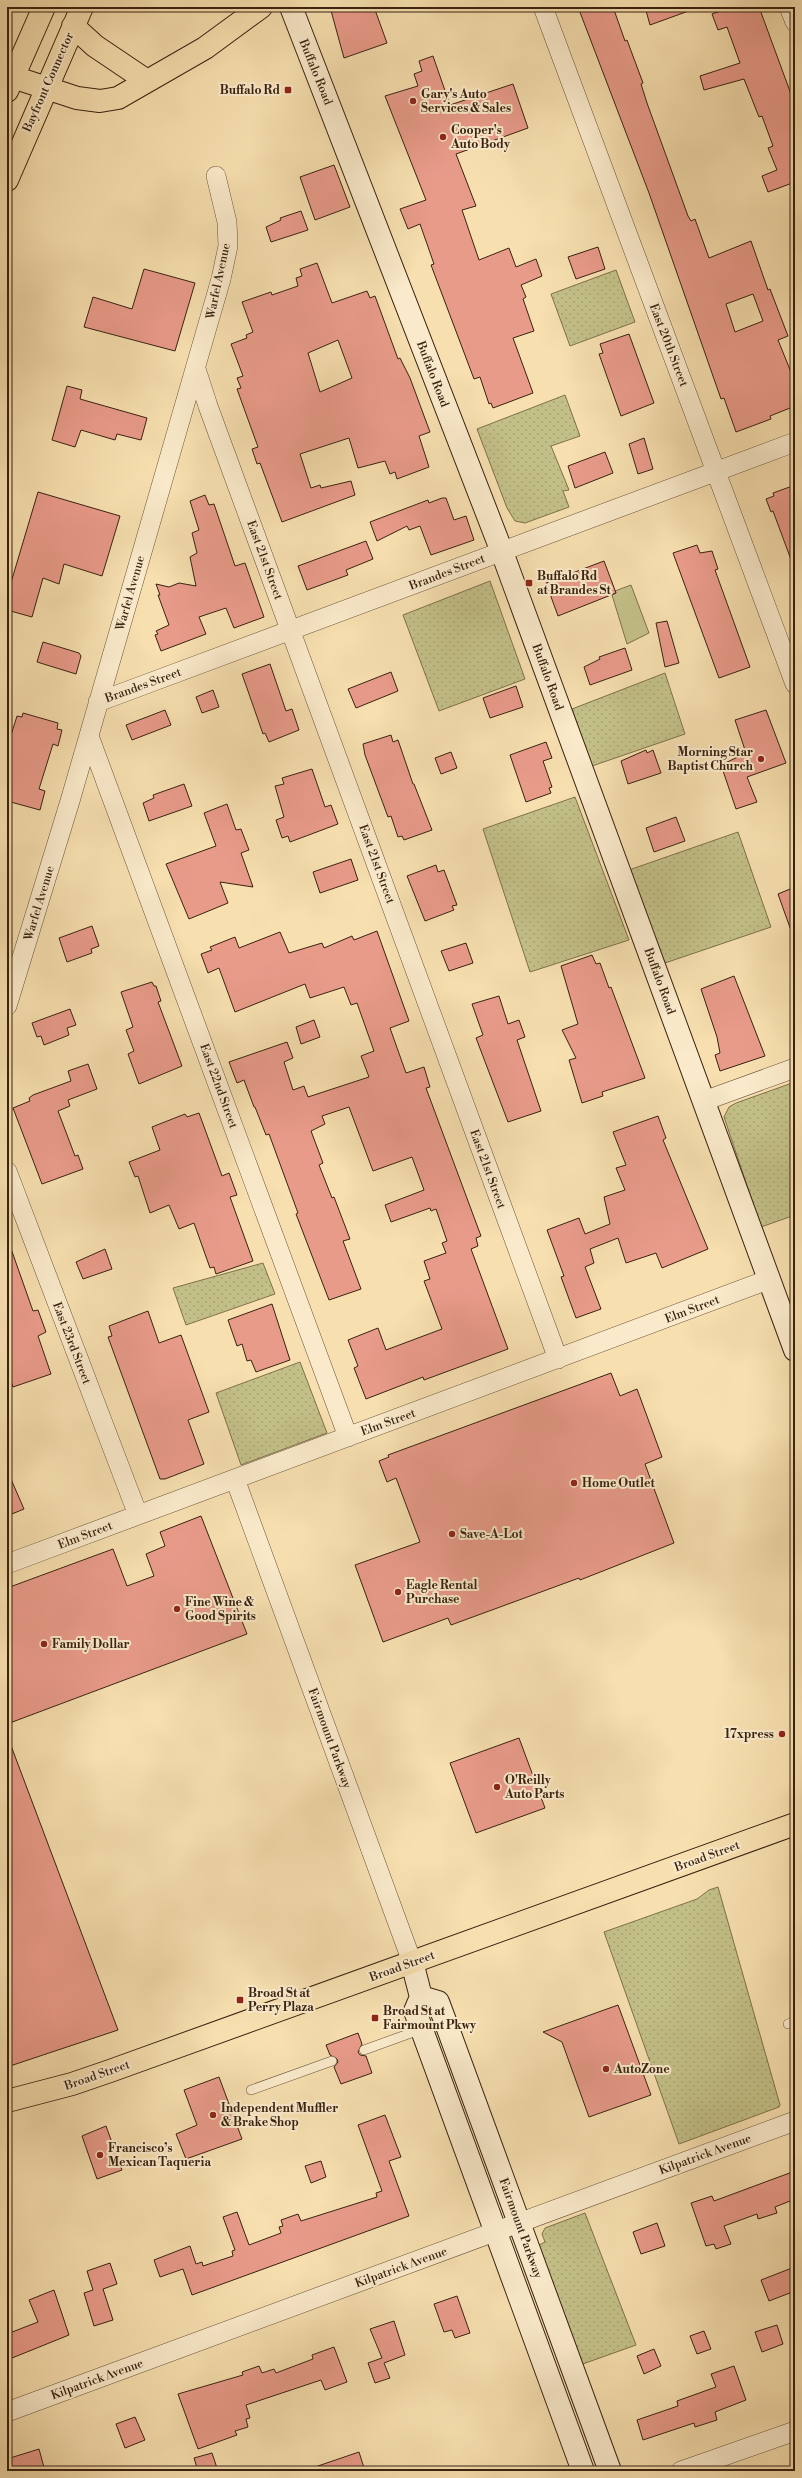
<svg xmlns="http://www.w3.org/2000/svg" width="802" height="2478" font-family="'Libre Bodoni',serif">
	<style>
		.grass { fill: url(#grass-dots); stroke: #7e714c }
		.park { fill: #c3c087; stroke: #7e714c }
		.building { fill: #e99b8a; stroke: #382211; fill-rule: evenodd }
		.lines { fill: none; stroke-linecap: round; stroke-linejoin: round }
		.lane-casing { stroke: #685138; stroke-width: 10 }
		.street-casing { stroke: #685138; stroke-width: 20 }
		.secondary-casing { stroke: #382211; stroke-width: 24 }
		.primary-casing { stroke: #382211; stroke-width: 24 }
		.highway-casing { stroke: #382211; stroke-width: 24 }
		.lane { stroke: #faeacb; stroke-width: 9 }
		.street { stroke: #faeacb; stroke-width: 19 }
		.secondary { stroke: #faeacb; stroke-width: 22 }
		.primary { stroke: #f7dfaf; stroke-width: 22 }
		.highway { stroke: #f7dfaf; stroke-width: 22 }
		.poi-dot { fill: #8f2418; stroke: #faeacb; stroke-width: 1.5 }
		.labels { text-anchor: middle; stroke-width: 4; stroke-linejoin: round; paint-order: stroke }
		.street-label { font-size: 12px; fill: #382211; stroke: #faeacb }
		.poi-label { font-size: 12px; font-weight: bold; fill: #382211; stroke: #faeacb; text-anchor: start }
	</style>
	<defs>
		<pattern id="grass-dots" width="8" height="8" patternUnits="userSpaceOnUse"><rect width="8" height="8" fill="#c3c087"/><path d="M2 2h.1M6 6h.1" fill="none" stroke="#a8a574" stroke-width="1.8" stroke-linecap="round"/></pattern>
	</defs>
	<rect width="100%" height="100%" fill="#f7dfaf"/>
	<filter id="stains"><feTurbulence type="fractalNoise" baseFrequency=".005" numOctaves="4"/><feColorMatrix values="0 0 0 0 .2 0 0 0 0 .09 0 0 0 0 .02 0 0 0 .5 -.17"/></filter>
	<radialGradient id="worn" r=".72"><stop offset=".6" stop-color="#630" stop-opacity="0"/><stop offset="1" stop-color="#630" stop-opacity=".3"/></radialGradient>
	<path class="grass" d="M616,270L635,322L570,346L551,294Z
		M565,395L580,436L551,446L569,490L563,491L569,507L525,523L515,521L507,508L477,429Z
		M490,581L525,679L439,711L403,615Z
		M665,673L685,734L592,766L572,709Z
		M575,797L629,940L530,972L483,829Z
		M738,832L771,927L665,963L629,870Z
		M795,1082V1215L761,1227L724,1117L729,1107L736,1103Z
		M263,1263L275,1294L186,1325L173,1288Z
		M300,1362L327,1433L241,1465L216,1393Z
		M718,1887L780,2105L779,2107L679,2144L604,1932L697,1899L709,1890Z
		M585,2213L636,2345L580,2365L539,2245L545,2242L542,2234L545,2228Z"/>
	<path class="park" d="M631,585L649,633L627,644L612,595L616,593L615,591Z"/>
	<path class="building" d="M330,7H374L387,43L344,58Z
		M578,7H613L625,41L627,40L643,83L641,84L647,103L688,216L691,221L695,219L709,258L751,241L768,290L770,289L788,336L778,340L795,382V406L770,416L771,419L736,432L724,398L721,399L649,193ZM753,294L763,321L735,332L726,304Z
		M645,7H694V9L650,25Z
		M732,7H759L795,105V182L768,192L762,176L777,170L768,148L773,146L762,116L759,117L744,79L704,90L700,76L740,63L727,27L718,30L712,14Z
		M433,56L450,105L513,84L528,128L456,154L476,206L462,210L479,260L509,248L516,267L536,259L542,276L521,285L526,297L523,299L534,331L513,338L533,393L493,408L491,403L489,404L480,377L474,379L431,265L434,264L420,224L408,229L400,209L426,200L385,96L418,86L414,74L422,71L419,61Z
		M334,165L350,207L315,220L300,177Z
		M301,211L308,230L271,242L266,227L281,220L280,218Z
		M598,247L605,269L576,279L568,257Z
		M317,263L332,303L367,291L370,298L375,296L398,359L400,358L410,378L430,432L419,436L429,467L397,479L395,472L390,474L385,461L358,468L349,438L300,454L311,488L320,485L321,488L351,481L355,495L282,522L260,463L257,464L252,449L258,447L237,389L241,388L237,378L243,376L231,344L247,338L246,335L253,332L242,302L271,292L272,295L298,286L296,278L302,276L300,269ZM338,340L352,378L320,392L308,353Z
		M144,269L195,283L175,351L84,327L93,297L132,309Z
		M629,334L654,403L621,416L599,354L603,353L600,344Z
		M67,386L82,390L80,399L147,418L141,440L117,434L115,440L81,430L75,447L52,440Z
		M644,438L653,469L638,474L629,444Z
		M605,452L613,473L575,488L568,466Z
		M795,485V565H793L773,511L771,512L766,499L774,496L773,493Z
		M38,492L120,516L102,576L64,564L59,584L43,578L32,617L7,610V596Z
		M205,495L209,505L214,504L235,566L245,563L264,617L234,628L226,608L199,617L206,634L161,651L155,635L158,634L156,631L169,625L158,595H160L156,584L169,587L179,583L196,586L190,557L197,553L192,533L199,530L190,501Z
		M442,498H446L454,520L466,516L474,540L431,555L420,526L409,530L407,526L377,541L370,522L428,500L429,503Z
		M366,541L373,559L346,570L348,575L307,590L298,566Z
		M697,545L700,553L712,551L718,569L715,570L750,667L719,678L673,553Z
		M604,561L616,593L558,616L546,583Z
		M667,621L679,663L665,667L656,623Z
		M43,642L79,653L81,656L76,674L37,662Z
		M625,648L632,670L590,685L584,667L600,659L599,657Z
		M270,664L286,711L292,709L299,730L269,742L265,733L263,734L242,674Z
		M391,672L398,691L356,708L348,689Z
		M516,686L523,707L490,718L483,698Z
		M213,690L219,707L202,713L196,697Z
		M165,710L171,725L132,740L126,725Z
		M766,710L786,763L747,777L757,802L736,809L721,765L746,753L735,720Z
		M23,713L58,723L57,729L62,730L58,746L53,744L39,789L45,791L40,810L7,801V748L17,716L22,717Z
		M391,735L393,742L398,740L413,784H414L432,830L404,840L402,836L398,837L391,816L388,817L365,755L363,744Z
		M546,742L552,758L543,761L552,787L549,788L551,793L526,802L510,755Z
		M646,750L647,753L653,750L661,773L628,784L621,761Z
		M451,752L457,768L441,774L435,758Z
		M312,769L325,807L331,805L338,824L290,842L288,836L282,838L276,820L284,817L275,786L284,784L282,778Z
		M184,784L192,806L149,821L143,803L154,798L153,795Z
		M227,804L236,830L241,829L249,850L241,853L253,887L220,882L228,903L189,919L166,864L216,846L204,813Z
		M676,817L685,841L654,852L646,828Z
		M351,859L358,880L320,893L313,872Z
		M436,865L438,872L444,870L457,905L452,906L454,910L425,921L407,876Z
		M795,887V935L793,936L778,894Z
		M92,926L99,946L91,949L92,953L67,962L59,938Z
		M377,931L409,1021L390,1028L406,1073L424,1067L430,1087L426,1088L481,1236L476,1238L478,1246L471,1249L508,1349L424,1380L423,1377L366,1399L354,1368L358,1366L348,1340L378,1328L386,1350L442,1329L424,1281L430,1279L424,1261L446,1253L442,1243L447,1241L436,1209L431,1211L430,1208L391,1222L385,1205L424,1190L412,1157L373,1171L349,1107L322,1116L325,1124L311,1131L323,1163L319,1165L332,1198L334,1197L350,1239L343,1241L361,1289L329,1300L296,1214L298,1213L269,1134L266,1135L255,1107H254L244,1080L237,1083L229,1062L287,1042L293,1058L284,1062L293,1090L304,1086L308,1097L369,1077L361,1056L374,1051L357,1003L351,1005L344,987L310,998L305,984L235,1012L219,968L208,973L201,954L212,950L210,947L235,937L239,948L280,932L289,953L322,943L324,948L352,936L354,940Z
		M466,943L473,963L449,971L441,951Z
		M592,955L596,964L600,963L609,988L611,987L645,1078L602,1092L603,1096L582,1103L569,1060L576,1058L562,1030L578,1024L561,966Z
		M734,976L765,1056L720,1071L715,1055L720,1053L717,1037L701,989Z
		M152,982L154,986H156L161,1001L158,1002L182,1066L139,1084L128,1054L134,1051L126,1030L133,1027L121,992Z
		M499,996L508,1024L519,1020L525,1037L517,1040L541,1111L508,1122L476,1038L483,1035L472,1004Z
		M70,1009L76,1025L67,1028L69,1035L44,1045L41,1036L37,1037L32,1023Z
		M314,1020L320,1037L301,1044L296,1027Z
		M88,1064L97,1089L68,1100L70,1106L58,1111L75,1156L78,1155L83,1169L42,1184L13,1108L30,1101L29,1098L33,1095L71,1081L68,1071Z
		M199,1113L222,1176L229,1173L237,1195L230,1197L253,1261L216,1274L214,1267L210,1268L194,1223L179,1229L169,1205L150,1213L138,1176L135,1177L129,1162L160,1150L152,1127L185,1114L187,1117Z
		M658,1116L666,1138L663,1140L708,1249L662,1268L656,1253L626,1263L618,1238L590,1249L594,1263L585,1267L601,1309L576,1318L561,1277L564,1276L547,1230L579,1218L585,1234L610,1224L604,1197L625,1190L616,1168L626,1165L613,1132Z
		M7,1243H9L33,1311L38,1310L46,1332L38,1336L51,1374L13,1387L7,1369Z
		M105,1249L112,1269L83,1279L76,1262Z
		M272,1304L290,1360L256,1372L251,1360L247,1361L242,1344L237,1346L228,1320Z
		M148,1311L159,1343L181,1335L209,1412L188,1420L204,1464L165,1479H160L108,1337L112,1336L109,1326Z
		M611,1373L620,1396L637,1389L662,1457L645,1464L674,1543L580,1580L579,1578L451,1625L448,1618L383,1642L355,1565L420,1542L396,1478L387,1482L379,1461L389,1457L388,1455Z
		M7,1470L24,1509L7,1516Z
		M201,1516L247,1634L7,1724V1588L113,1549L127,1586L154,1576L146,1554L165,1546L160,1532Z
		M7,1735L118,2030L7,2067Z
		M519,1738L545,1808L476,1833L450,1763Z
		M618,2005L651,2095L589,2117L562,2042L543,2032Z
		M358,2033L362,2044L358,2052L360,2055L366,2056L372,2073L341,2084L334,2067L338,2062L337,2059L330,2055L326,2045Z
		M219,2077L242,2139L186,2159L176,2134L197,2125L184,2090Z
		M385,2115L401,2157L389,2161L409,2216L192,2295L183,2269L160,2277L154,2260L190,2246L196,2264L202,2262L203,2266L233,2256L232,2251L235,2250L223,2217L237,2212L249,2245L281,2233L279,2227L283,2226L281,2220L298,2214L301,2221L377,2197L376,2193L382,2191L358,2125Z
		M106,2126L122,2170L97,2179L82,2136Z
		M321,2161L326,2177L311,2183L305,2166Z
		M795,2171V2199L775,2207L777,2213L758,2219L757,2214L724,2226L731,2244L716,2249L714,2244L706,2246L691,2203L712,2196L714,2201Z
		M657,2223L665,2246L641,2254L633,2232Z
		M110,2263L117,2284L103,2289L113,2320L94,2326L84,2293L93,2290L87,2271Z
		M792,2268L795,2278V2291L769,2301L761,2280Z
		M54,2290L69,2335L7,2360V2334L38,2322L29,2300Z
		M457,2296L470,2333L455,2338L452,2330L444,2332L434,2304Z
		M394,2321L405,2355L384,2363L390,2378L375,2383L368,2363L382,2358L370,2329Z
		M777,2325L783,2344L762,2352L755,2332Z
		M704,2331L711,2349L697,2354L690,2336Z
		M334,2347L347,2382L325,2390L321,2380L246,2405L250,2418L246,2419L248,2427L235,2431L237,2435L198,2449L178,2394L243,2375L242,2372L259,2366L262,2373L274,2369L276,2373L313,2359L312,2355Z
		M654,2349L661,2366L644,2374L637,2356Z
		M734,2366L746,2400L715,2412L717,2420L695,2427L694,2423L643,2440L637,2420L678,2406L677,2401L716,2387L711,2374Z
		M135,2417L145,2440L125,2448L116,2424Z
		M39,2449L45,2471H7V2459Z
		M359,2452L365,2471H312V2468Z
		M212,2453L218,2471H198L194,2458Z"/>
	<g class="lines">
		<g class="lane-casing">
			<path id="lane" d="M788,2024L795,2021
				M364,2050L422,2029
				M251,2090L332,2061"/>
		</g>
		<g class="street-casing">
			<path id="street" d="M543,7L795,684
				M789,7L795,22
				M196,369L208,406L558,1359
				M98,702L795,442
				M89,736L348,1437
				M7,1006L70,801L221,279L228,246L227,222L216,176
				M704,1101L795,1068
				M7,1171L138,1515
				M235,1479L412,1962
				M7,1564L770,1279
				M7,2412L795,2121
				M681,2471L795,2431"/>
		</g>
		<g class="secondary-casing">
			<path id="secondary" d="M291,7L502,552L795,1350
				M412,1962L421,1997
				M583,2471L415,2011L421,1997L438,2002L447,2026L610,2471"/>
		</g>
		<g class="primary-casing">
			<path id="primary" d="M7,2101L72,2084L110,2071L795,1824"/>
		</g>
		<g class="highway-casing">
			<path id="highway" d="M73,26L95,46L147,81
				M13,77L77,98L100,101L118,98L205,48L261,7
				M7,91L44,7
				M7,180L82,7"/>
		</g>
		<use href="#lane" class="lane"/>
		<use href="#street" class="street"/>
		<use href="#secondary" class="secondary"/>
		<use href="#primary" class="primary"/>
		<use href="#highway" class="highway"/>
	</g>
	<g class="poi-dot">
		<rect x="284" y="86" width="8" height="8" rx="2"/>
		<circle cx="413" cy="101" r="4"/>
		<circle cx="443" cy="137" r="4"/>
		<rect x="525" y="579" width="8" height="8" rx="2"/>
		<circle cx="761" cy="759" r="4"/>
		<circle cx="574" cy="1483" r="4"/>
		<circle cx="452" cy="1534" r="4"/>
		<circle cx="398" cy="1592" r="4"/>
		<circle cx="177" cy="1609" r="4"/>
		<circle cx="44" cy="1644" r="4"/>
		<circle cx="782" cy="1734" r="4"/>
		<circle cx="497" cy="1787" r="4"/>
		<rect x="236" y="1996" width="8" height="8" rx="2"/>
		<rect x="371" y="2014" width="8" height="8" rx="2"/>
		<circle cx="606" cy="2069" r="4"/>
		<circle cx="213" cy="2115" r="4"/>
		<circle cx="100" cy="2155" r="4"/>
	</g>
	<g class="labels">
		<g class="street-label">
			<text transform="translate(316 72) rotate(68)" y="4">Buffalo Road</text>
			<text transform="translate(48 82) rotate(-66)" y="4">Bayfront Connector</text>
			<text transform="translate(218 281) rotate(-78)" y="4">Warfel Avenue</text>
			<text transform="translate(669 345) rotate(69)" y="4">East 20th Street</text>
			<text transform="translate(433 374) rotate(69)" y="4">Buffalo Road</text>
			<text transform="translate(265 560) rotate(70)" y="4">East 21st Street</text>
			<text transform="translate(447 572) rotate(-21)" y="4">Brandes Street</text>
			<text transform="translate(130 593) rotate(-74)" y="4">Warfel Avenue</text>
			<text transform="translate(548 677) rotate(70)" y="4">Buffalo Road</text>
			<text transform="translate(143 685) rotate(-20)" y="4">Brandes Street</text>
			<text transform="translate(377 864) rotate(70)" y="4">East 21st Street</text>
			<text transform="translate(39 903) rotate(-73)" y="4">Warfel Avenue</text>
			<text transform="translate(660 981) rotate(70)" y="4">Buffalo Road</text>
			<text transform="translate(219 1086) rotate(70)" y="4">East 22nd Street</text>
			<text transform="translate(488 1169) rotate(70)" y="4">East 21st Street</text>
			<text transform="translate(692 1309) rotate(-21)" y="4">Elm Street</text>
			<text transform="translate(72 1343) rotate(69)" y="4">East 23rd Street</text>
			<text transform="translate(388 1422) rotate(-20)" y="4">Elm Street</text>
			<text transform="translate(85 1535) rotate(-21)" y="4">Elm Street</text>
			<text transform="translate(330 1738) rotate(70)" y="4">Fairmount Parkway</text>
			<text transform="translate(707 1856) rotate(-20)" y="4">Broad Street</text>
			<text transform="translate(402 1966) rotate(-20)" y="4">Broad Street</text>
			<text transform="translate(97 2075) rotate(-19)" y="4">Broad Street</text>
			<text transform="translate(705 2154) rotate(-20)" y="4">Kilpatrick Avenue</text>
			<text transform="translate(521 2228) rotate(70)" y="4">Fairmount Parkway</text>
			<text transform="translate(401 2267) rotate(-20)" y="4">Kilpatrick Avenue</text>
			<text transform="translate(97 2379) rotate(-20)" y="4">Kilpatrick Avenue</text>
		</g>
		<g class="poi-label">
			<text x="280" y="94" text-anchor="end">Buffalo Rd</text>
			<text x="421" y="98">Gary's Auto<tspan x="421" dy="14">Services &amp; Sales</tspan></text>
			<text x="451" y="134">Cooper's<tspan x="451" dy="14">Auto Body</tspan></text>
			<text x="537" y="580">Buffalo Rd<tspan x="537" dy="14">at Brandes St</tspan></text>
			<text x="753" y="756" text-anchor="end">Morning Star<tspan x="753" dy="14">Baptist Church</tspan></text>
			<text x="582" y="1487">Home Outlet</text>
			<text x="460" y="1538">Save-A-Lot</text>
			<text x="406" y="1589">Eagle Rental<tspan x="406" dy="14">Purchase</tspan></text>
			<text x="185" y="1606">Fine Wine &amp;<tspan x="185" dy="14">Good Spirits</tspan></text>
			<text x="52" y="1648">Family Dollar</text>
			<text x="774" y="1738" text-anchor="end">17xpress</text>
			<text x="505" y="1784">O'Reilly<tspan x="505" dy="14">Auto Parts</tspan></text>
			<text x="248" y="1997">Broad St at<tspan x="248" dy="14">Perry Plaza</tspan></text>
			<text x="383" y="2015">Broad St at<tspan x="383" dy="14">Fairmount Pkwy</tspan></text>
			<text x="614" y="2073">AutoZone</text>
			<text x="221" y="2112">Independent Muffler<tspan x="221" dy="14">&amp; Brake Shop</tspan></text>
			<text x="108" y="2152">Francisco’s<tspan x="108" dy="14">Mexican Taqueria</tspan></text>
		</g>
	</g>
	<rect width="802" height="2478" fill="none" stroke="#f7dfaf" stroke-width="24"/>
	<rect x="8" y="8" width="786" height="2462" fill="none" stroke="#382211" stroke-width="2"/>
	<rect x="12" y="12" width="778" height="2454" fill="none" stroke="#382211"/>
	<rect width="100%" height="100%" filter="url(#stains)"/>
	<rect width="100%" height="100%" fill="url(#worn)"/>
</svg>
